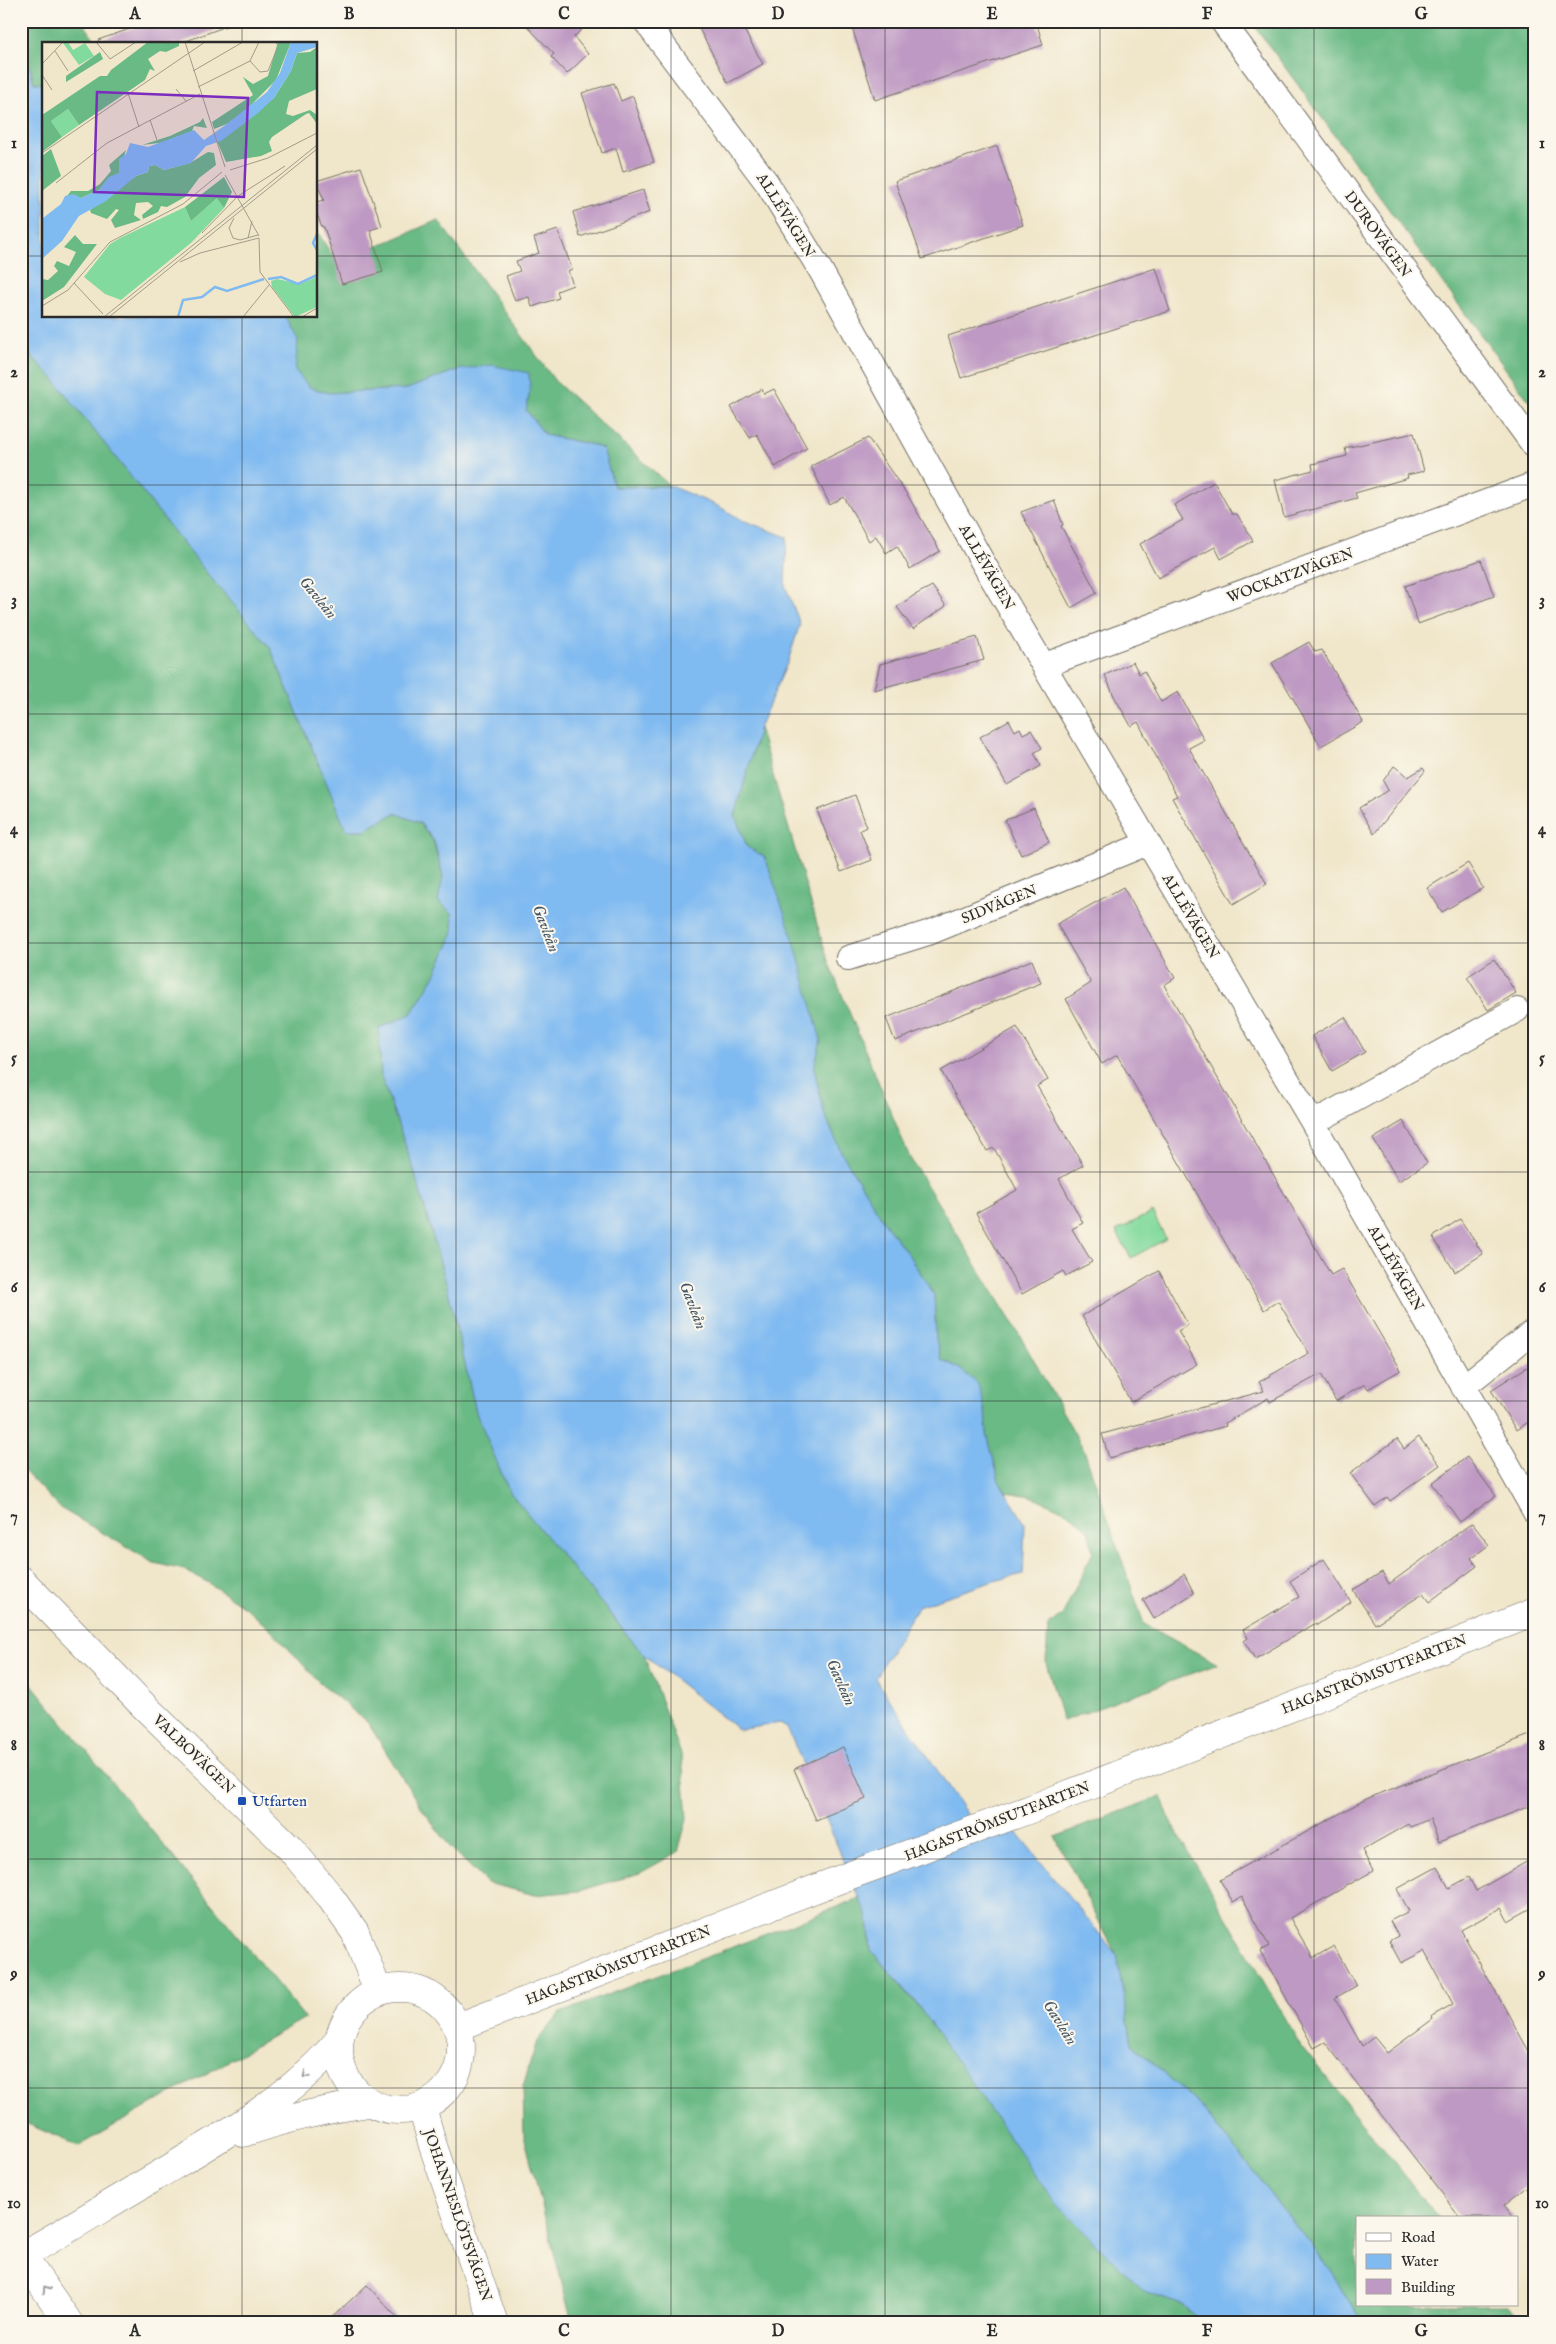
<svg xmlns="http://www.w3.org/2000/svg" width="1556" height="2344" font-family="'IM FELL English',serif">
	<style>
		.green { fill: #83da9e; stroke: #578264 }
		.forest { fill: #6aba85; stroke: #4a7258 }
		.water { fill: #7fbaf1; stroke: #55728e }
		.building { fill: #be99c3 }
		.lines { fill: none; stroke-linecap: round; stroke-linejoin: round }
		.street-casing { stroke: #706c63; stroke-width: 26 }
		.secondary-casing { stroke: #706c63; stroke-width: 29 }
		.highway-casing { stroke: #706c63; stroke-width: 29 }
		.street { stroke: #fff; stroke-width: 24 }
		.secondary { stroke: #fff; stroke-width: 28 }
		.highway { stroke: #fff; stroke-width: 28 }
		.oneway { stroke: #a0a0a0 }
		.grid { fill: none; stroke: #2b2b2b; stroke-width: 1; stroke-opacity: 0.55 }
		.transit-dot { fill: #1a4fb4; stroke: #fbf7ec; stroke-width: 2 }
		.labels { text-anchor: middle; stroke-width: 4; stroke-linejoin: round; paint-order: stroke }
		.street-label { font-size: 15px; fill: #2b2b2b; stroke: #fbf7ec }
		.transit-label { font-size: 15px; fill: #164399; stroke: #fbf7ec; text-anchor: start }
		.water-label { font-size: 16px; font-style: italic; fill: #445666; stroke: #fbf7ec }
		.inset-river { fill: none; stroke: #7fbaf1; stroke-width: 2.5 }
		.inset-road { fill: none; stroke: #a19b8a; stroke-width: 1 }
		.view { fill: #7b2cbf; fill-opacity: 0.15; stroke: #7b2cbf; stroke-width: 2.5 }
		.inset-edge { fill: none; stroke: #2b2b2b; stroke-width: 2.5 }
		.neatline { fill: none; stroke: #2b2b2b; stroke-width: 2 }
		.grid-label { font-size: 16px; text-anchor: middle; font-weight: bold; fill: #2b2b2b }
	</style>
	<rect width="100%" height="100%" fill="#fbf7ec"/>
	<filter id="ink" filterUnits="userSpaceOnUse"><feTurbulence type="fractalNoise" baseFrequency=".02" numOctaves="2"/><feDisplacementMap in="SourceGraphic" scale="10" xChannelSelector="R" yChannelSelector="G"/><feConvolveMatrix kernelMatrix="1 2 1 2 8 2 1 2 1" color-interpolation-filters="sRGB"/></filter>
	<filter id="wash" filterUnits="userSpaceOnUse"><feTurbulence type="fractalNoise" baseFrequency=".0096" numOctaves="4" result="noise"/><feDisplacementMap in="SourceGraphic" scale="20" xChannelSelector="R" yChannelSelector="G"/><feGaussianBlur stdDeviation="1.12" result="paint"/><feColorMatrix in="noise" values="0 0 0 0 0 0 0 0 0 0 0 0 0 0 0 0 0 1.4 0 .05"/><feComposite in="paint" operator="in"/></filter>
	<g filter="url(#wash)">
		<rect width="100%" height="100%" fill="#f0e6ca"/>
		<path class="green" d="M1152,1212L1166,1239L1131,1258L1116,1231Z"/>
		<path class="forest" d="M21,21H82L98,44H44V84L34,83L21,33Z
			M1251,21H1535V409Z
			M438,220L555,381L670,486L614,487L603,449L593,445L545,435L526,410L530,391L457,370L407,389L328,393L309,387L295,370L297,340L285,316H316V229L331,254L371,249Z
			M21,345L52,377L206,572L270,647L346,830H365L395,813L420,823L433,841L443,876L439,901L452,913L454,933L435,975L411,1014L379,1028L381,1076L413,1167L447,1286L476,1412L509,1491L644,1655L682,1757L687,1818L678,1852L640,1873L579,1891L535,1895L487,1883L451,1848L420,1806L368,1723L320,1683L275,1634L246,1608L207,1582L184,1570L154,1563L60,1508L21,1468Z
			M759,728L828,961L910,1158L1019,1334L1084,1450L1144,1624L1218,1664L1063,1721L1046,1663L1048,1625L1062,1616L1093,1552L1088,1529L1067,1512L1031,1496L1006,1492L999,1481L987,1434L985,1411L960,1369L941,1359L936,1339L934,1295L910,1257L884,1222L841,1152L824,1113L814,1068L821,1040L735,816Z
			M21,1671L305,2018L78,2146L21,2121Z
			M1161,1796L1171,1822L1301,2046L1439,2218H1357V2305H1509L1523,2323H1363L1319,2254L1201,2107L1132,2044L1116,1954L1055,1837Z
			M860,1898L868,1918L871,1950L913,2000L1144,2291L1185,2305L1202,2323H572L524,2135L523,2086L537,2041L560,2013Z"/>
		<path class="water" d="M21,33L34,83L44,84V316H285L298,340L295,370L309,387L328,393L407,389L457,370L492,365L529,373L530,391L526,410L545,435L593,445L603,449L614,487L670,486L718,506L742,520L787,537L785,585L800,624L788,661L759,728L735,816L747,847L765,857L793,938L821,1040L814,1068L824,1113L841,1152L884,1222L910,1257L934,1295L936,1339L941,1359L960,1369L978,1384L985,1411L987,1434L999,1481L1025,1523L1023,1574L994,1581L918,1606L875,1678L975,1826L1005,1818L1116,1954L1132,2044L1201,2107L1319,2254L1363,2323H1202L1185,2305L1144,2291L1055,2203L914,2000L871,1950L868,1918L787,1727L780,1723L739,1730L644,1655L509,1491L476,1412L447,1286L413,1167L381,1076L379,1028L411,1014L435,975L454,933L452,913L438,901L443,876L434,841L420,823L395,813L365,830H346L270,647L206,572L52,377L21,345Z"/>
		<g id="blocks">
			<path class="building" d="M153,21H231L232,24L178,44H99L98,40Z
				M522,21H590L574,37L588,54L567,74L551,57L554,54Z
				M695,21H739L763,64L728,83Z
				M850,21H1036L1043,45L875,100Z
				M614,83L621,101L633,96L654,162L623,172L616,148L602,153L582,93Z
				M997,146L1023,225L922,259L895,181Z
				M361,167L382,226L370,230L383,272L342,284L324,227H322L316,212V202L324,200L316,181Z
				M643,190L650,212L580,237L573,212Z
				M558,230L572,269L568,271L573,285L557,291L559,298L532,307L529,297L515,301L506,276L520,271L516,261L539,253L534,238Z
				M1156,268L1170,311L961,378L948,336Z
				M762,389L764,394L774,389L807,448L775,467L757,434L750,438L731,407Z
				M1414,433L1424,471L1407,475L1408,478L1355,493L1357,498L1284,517L1275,480L1313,470L1312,464L1347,456L1345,448Z
				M868,438L908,496L940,551L910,569L897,546L886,553L876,536L869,541L844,497L830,505L811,466Z
				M1214,482L1232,514H1237L1253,541L1221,559L1215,547L1158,578L1140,544L1183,520L1174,505Z
				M1054,500L1063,525L1061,526L1097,593L1071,608L1021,512Z
				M1481,560L1494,596L1418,624L1405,586Z
				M932,586L946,606L913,629L897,607L913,596Z
				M977,637L984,660L874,690L880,664Z
				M1309,642L1315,652L1322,650L1363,722L1321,746L1272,663Z
				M1133,662L1139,674L1144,671L1161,702L1178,692L1204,740L1189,748L1267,884L1233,904L1172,798L1177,796L1138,722L1131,726L1114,696L1105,675Z
				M1009,720L1015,731L1020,728L1023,734L1031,730L1042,748L1034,753L1041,766L1007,785L980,737Z
				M1394,766L1408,777L1423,768L1425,771L1374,834L1359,808L1388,790L1383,781Z
				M855,795L867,827L860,830L872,860L841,872L817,810Z
				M1034,808L1049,842L1021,855L1005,820Z
				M1468,863L1483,888L1442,912L1427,888Z
				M1123,887L1175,978L1164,985L1292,1207L1331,1275L1342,1269L1401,1370L1368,1389L1365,1384L1336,1401L1321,1374L1270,1402L1268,1398L1225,1423L1226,1426L1109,1458L1102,1434L1264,1391L1259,1382L1309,1353L1278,1301L1264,1310L1117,1055L1102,1064L1066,999L1091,983L1057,924Z
				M1494,959L1516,993L1488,1010L1467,977Z
				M1032,960L1041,983L895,1041L886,1018Z
				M1345,1017L1365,1052L1332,1071L1312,1036Z
				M1017,1027L1048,1080L1037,1086L1083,1165L1059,1179L1083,1223L1072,1229L1092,1262L1066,1276L1063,1271L1022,1294L976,1213L1017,1190L994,1148L987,1151L941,1071Z
				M1403,1121L1427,1163L1399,1181L1373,1139Z
				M1460,1219L1483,1254L1455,1272L1433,1237Z
				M1159,1271L1188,1325L1178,1331L1197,1364L1131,1402L1082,1316Z
				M1535,1362V1418L1516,1430L1491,1390Z
				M1419,1437L1440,1465L1390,1501L1387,1497L1375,1506L1350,1473L1397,1439L1404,1449Z
				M1467,1457L1496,1496L1460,1522L1432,1483Z
				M1472,1523L1489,1545L1471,1558L1477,1566L1429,1602L1423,1594L1375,1624L1353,1590L1382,1572L1389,1584Z
				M1324,1559L1351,1602L1317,1625L1316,1623L1255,1659L1244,1641L1248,1638L1243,1630L1299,1597L1290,1581Z
				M1184,1574L1194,1593L1154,1619L1143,1600Z
				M1535,1733V1804L1439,1842L1430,1819L1410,1827L1408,1824L1362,1850L1373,1871L1290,1918L1313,1958L1334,1946L1356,1986L1335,1998L1362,2046L1374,2037L1387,2053L1433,2019L1432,2016L1453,2004L1424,1951L1401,1963L1389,1941L1398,1936L1390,1921L1409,1911L1397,1889L1437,1867L1449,1888L1469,1877L1476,1891L1535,1857V1906L1508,1921L1501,1908L1461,1930L1535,2062V2180L1504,2205L1514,2218H1461L1325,2042L1314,2048L1260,1951L1269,1946L1242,1897L1233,1902L1220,1880L1366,1799Z
				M843,1747L866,1799L816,1820L794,1769Z
				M367,2285L402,2323H326Z"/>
		</g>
	</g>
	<g filter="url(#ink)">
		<use href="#blocks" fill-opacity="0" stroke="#706c63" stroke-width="1"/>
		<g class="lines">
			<g class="street-casing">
				<path id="street" d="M645,21L767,183L821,271L982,561L1313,1123L1535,1512
					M1222,21L1535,447
					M1045,665L1535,484
					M848,958L931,932L1148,843
					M1313,1123L1517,1010
					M1463,1387L1535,1330"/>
			</g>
			<g class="secondary-casing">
				<path id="secondary" d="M21,1580L143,1705L290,1848L328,1894L355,1932L378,1991
					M339 2049a61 61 0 1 1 122 0a61 61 0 1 1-122 0Z
					M458,2027L851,1875L1036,1807L1535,1612
					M422,2107L433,2146L494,2323
					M243,2133C284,2119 326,2109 369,2103
					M21,2256C66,2231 110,2203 155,2177C220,2138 290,2099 339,2040"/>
			</g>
			<g class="highway-casing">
				<path id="highway" d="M21,2254L69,2323"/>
			</g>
			<use href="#street" class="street"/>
			<use href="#secondary" class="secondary"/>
			<use href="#highway" class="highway"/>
		</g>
		<defs><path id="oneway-chevron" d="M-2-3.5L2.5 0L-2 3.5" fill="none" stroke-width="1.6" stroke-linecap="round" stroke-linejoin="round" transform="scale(1.25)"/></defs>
		<g class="oneway">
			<use href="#oneway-chevron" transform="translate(306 2075) rotate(141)"/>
			<use href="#oneway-chevron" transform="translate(46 2289) rotate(-125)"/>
		</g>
	</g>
	<path class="grid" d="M242,21V44M456,21V2323M671,21V2323M885,21V2323M1100,21V2323M1314,21V2323M21,256H44M316,256H1535M242,316V2323M21,485H1535M21,714H1535M21,943H1535M21,1172H1535M21,1401H1535M21,1630H1535M21,1859H1535M21,2088H1535"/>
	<rect class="transit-dot" x="237" y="1796" width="10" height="10" rx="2.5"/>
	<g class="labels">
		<g class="street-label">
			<text transform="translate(786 215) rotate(58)" y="5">ALLÉVÄGEN</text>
			<text transform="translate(1378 234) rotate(54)" y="5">DUROVÄGEN</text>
			<text transform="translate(987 567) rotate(60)" y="5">ALLÉVÄGEN</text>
			<text transform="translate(1290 575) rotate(-20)" y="5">WOCKATZVÄGEN</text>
			<text transform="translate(999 904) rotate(-22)" y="5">SIDVÄGEN</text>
			<text transform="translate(1191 916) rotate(59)" y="5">ALLÉVÄGEN</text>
			<text transform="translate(1396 1268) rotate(60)" y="5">ALLÉVÄGEN</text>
			<text transform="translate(1374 1674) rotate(-21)" y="5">HAGASTRÖMSUTFARTEN</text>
			<text transform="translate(194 1754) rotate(44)" y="5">VALBOVÄGEN</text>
			<text transform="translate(997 1821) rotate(-21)" y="5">HAGASTRÖMSUTFARTEN</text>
			<text transform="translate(618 1965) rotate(-21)" y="5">HAGASTRÖMSUTFARTEN</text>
			<text transform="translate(458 2215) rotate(71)" y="5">JOHANNESLÖTSVÄGEN</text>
		</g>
		<g class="transit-label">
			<text x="252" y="1806">Utfarten</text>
		</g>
		<g class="water-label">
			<text transform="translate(319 597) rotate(51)" y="6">Gavleån</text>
			<text transform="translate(547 928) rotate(69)" y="6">Gavleån</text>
			<text transform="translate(694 1305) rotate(69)" y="6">Gavleån</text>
			<text transform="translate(842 1682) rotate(66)" y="6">Gavleån</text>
			<text transform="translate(1061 2022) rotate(58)" y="6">Gavleån</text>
		</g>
	</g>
	<g transform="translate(42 42)">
		<rect width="275" height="275" fill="#f0e6ca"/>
		<path d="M26,0L31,8L43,1L52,14L37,23L21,1ZM26,67L37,83L20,95L9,79ZM176,155L182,166L150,200L79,258L63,252L42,235L68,202L78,196L143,165L149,179ZM275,235V265L253,275L230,245L229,239L235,237L258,242Z" fill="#83da9e"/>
		<path d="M106,0H137V4L124,10L118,9L106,17L113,29L108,27L103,38L37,83L26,67L9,79L20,95L0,110V73L58,34H65L69,28ZM236,0H249L234,38L204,68L185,82L172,87L170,80L211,53L201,35L211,42L226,34ZM275,5V47L247,59L244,72L251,74L268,68L275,73V82L267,71L264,72L230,95L227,100L230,109L219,114L184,120L175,99L232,56L249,29L255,11L268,10ZM58,10L61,17L24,40V34ZM161,76L165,86L152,84L150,89L125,100L100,103L128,94L158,80ZM9,107L19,134L0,149V114ZM84,108L77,131L67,136L57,148L39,156L25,154L29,149H46L58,142L69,129L67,123ZM166,110L172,111L174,123L157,136L143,155L125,165L119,164L116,170L101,177L100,173L111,164L106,160L94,161L92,173L99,178L73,186L69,178L77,168L74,167L65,177L49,171L48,168L94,134L106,130L107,124L113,123L122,128L148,121ZM182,135L190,150L182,166L175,156L149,179L143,165ZM33,193L41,202H55L22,245L0,259V237L6,238L16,229L12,224L15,219L27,224L34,210L22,205Z" fill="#6aba85"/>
		<path d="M249,0H275V5L255,11L249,29L232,56L216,71L179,99L164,104L149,121L122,128L113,123L107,124L106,130L94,134L64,159L37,174L20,199L0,217L1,176L19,162L23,154L32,152L39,156L57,148L67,135L77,131V117L84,112L88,101L106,105L152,88L162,98L185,82L225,50L238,31Z" fill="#7fbaf1"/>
		<path class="inset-river" d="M275,192L271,201L275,208M226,237L239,235L256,242L275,233M136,275L141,258L160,255L173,245L185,249L222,237"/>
		<path class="inset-road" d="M54,0L68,17L94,0M143,0L183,125M13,9L26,29M208,19L218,30L226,29L236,4L234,0M0,22L21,0M151,29L201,0M0,33L10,48M156,45L208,19L217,0M134,47L144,59M86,51L97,85M108,78L115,98M0,111L163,0M188,128L226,116L275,91M183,133L217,194M14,141L65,101L158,52M192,176L187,186L191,196L198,198L216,193M160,191L196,154L243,124M206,196L210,179M217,196L218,230L252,275M138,220L158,211L217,196M32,241L61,272M0,264L26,248L68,200L141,162L180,130M62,275L275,103M67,275L275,107M201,275L227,243M260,275L275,266"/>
		<path class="view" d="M55,50L206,56L202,155L52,150Z"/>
		<rect width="275" height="275" class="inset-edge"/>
	</g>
	<rect width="1556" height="2344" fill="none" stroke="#fbf7ec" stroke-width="55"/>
	<rect x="1356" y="2216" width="162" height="90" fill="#fbf7ec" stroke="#a8a59f"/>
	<rect x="1366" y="2233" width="25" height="8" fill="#ffffff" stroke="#a8a59f"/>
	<text x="1401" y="2242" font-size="15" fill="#2b2b2b">Road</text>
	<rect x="1366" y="2254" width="25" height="15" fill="#7fbaf1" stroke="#a8a59f"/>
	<text x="1401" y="2266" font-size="15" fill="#2b2b2b">Water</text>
	<rect x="1366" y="2279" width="25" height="15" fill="#be99c3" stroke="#a8a59f"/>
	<text x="1401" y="2292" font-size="15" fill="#2b2b2b">Building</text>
	<rect x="28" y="28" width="1500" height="2288" class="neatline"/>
	<g class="grid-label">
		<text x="135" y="19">A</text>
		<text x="349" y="19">B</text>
		<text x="564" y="19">C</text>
		<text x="778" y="19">D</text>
		<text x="992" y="19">E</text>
		<text x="1207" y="19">F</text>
		<text x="1421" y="19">G</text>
		<text x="14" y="148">1</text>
		<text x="1542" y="148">1</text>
		<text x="14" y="377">2</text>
		<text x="1542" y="377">2</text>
		<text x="14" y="605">3</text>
		<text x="1542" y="605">3</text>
		<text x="14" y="834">4</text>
		<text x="1542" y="834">4</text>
		<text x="14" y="1063">5</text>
		<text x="1542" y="1063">5</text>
		<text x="14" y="1292">6</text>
		<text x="1542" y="1292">6</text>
		<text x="14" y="1521">7</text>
		<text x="1542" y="1521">7</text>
		<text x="14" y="1750">8</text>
		<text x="1542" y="1750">8</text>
		<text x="14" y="1979">9</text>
		<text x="1542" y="1979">9</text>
		<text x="14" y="2208">10</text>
		<text x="1542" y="2208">10</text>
		<text x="135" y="2336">A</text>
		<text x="349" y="2336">B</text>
		<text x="564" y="2336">C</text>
		<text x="778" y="2336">D</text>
		<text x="992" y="2336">E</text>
		<text x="1207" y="2336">F</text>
		<text x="1421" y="2336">G</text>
	</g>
</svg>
